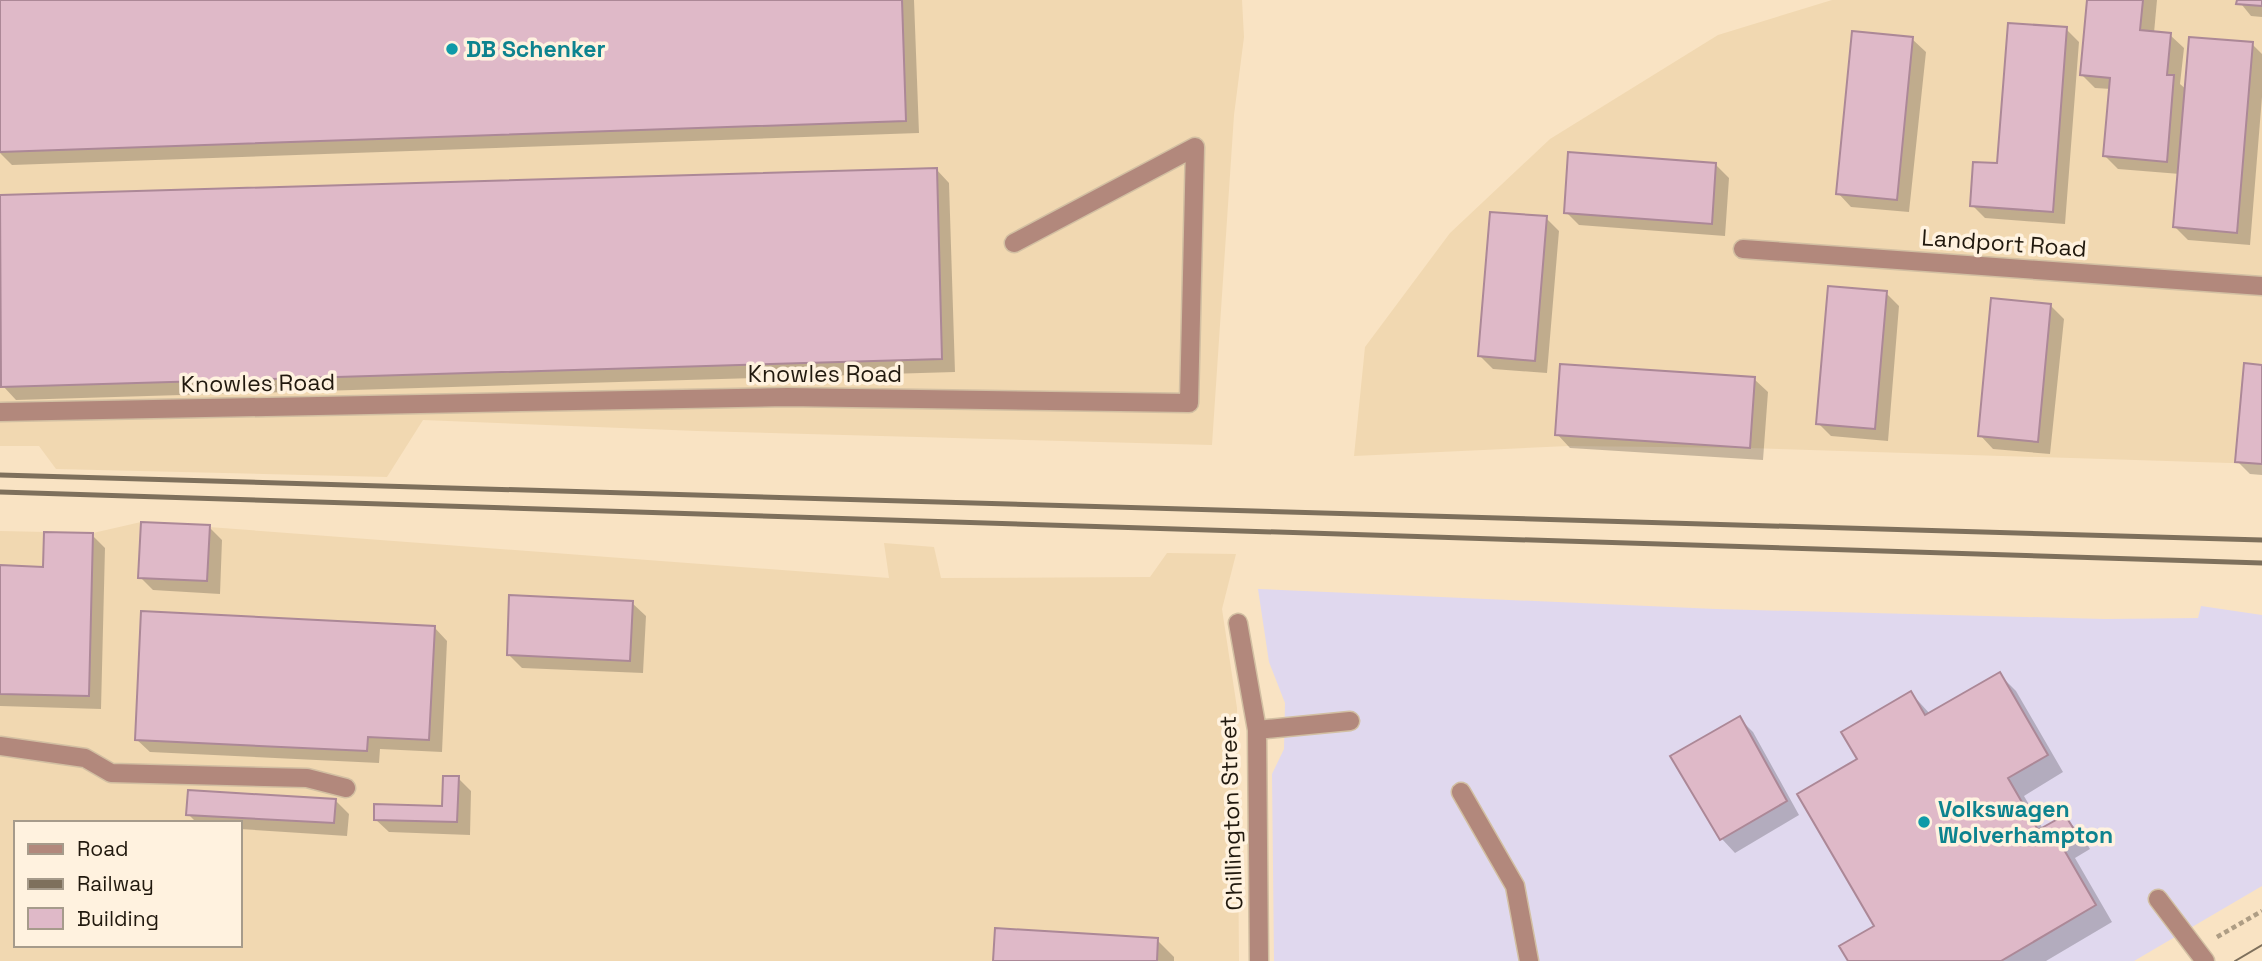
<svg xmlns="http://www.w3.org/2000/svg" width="2262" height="961" font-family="'Space Grotesk',sans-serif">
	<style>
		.commercial { fill: #e0d8ee }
		.built { fill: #f1d8b1; fill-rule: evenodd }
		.shadow { fill: #0003 }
		.building { fill: #dfb9c8; stroke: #ac8897; stroke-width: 2 }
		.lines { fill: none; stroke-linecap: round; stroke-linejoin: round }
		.minor-casing { stroke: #d2bfa2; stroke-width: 21 }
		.path { stroke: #ae9d84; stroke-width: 4.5; stroke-dasharray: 5 3.5; stroke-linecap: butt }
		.minor { stroke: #b2887c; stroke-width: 18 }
		.tram { stroke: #7e705c; stroke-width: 2 }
		.rail { stroke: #7e705c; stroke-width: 5 }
		.culture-dot { fill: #0f9aa8; stroke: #fff2df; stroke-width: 2.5 }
		.labels { text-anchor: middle; stroke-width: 7; stroke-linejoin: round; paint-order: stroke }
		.culture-label { font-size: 23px; font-weight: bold; fill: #0d838f; stroke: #fff2df; text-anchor: start }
		.street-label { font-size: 23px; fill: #21190e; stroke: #fff2df }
	</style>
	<rect width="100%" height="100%" fill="#f9e3c3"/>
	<path class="commercial" d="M1258,589L1716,609L2105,619L2198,618L2201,606L2262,615V886L2134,961H1274L1272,774L1284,749L1285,703L1269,662Z"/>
	<path class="built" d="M0,0H1242L1244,37L1234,115L1212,445L697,431L423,420L387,477L56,469L39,446H0Z
		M1832,0H2262V464L1750,448L1568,446L1354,456L1365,347L1450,233L1550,139L1718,35Z
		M141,522L889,578L884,543L934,547L941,578L1150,577L1167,553L1236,554L1222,609L1237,708L1239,961H0V531L93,533ZM16,823H240V945H16Z"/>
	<path class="shadow" d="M0,0H914L919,133L12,165L0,153Z
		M2089,0H2157L2154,33L2170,35L2184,48L2180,84L2187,90L2252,44L2262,54V97L2250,245L2188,240L2175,227L2180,174L2118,169L2105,156L2111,89L2095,88L2082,75Z
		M2238,0H2262V17L2251,16Z
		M2066,29L2079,42L2065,224L1985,218L1972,205L1999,165Z
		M1912,39L1926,52L1909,212L1851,207L1838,193Z
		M1716,165L1729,178L1725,236L1579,225L1566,212Z
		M936,169L949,183L955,372L16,400L3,386L0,197Z
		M1546,218L1559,231L1547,373L1493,369L1479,355Z
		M1886,293L1899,306L1888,441L1831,436L1818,423Z
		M2051,306L2064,319L2050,454L1993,449L1980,435Z
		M2262,367V475L2250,474L2237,461Z
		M1754,379L1768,392L1763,460L1570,448L1557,434Z
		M209,527L222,540L220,594L153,590L140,577Z
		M92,535L105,548L101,709L0,706V567L44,568Z
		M632,603L646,616L643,673L522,668L508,654Z
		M434,627L447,641L442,752L380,749L379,763L150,752L136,739Z
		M1999,674L2016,691L2063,772L2024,796L2043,829L2064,817L2081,834L2090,849L2075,858L2112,922L2046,961H1850L1876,926L1859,759L1911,693L1930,714Z
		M1740,719L1753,732L1799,815L1735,853L1722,839L1672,756Z
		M458,778L471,791L470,835L389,832L375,819L443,808Z
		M335,800L349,814L347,836L240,829V823H197L188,814Z
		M1157,940L1174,957V961H995Z"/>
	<path class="building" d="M0,0H902L906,121L0,152Z
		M2087,0H2143L2140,30L2171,33L2167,75H2174L2167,162L2103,156L2110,78L2080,75Z
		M2237,0H2262V6L2236,4Z
		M2008,23L2067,27L2053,212L1970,206L1973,162L1997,163Z
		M1852,31L1913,37L1897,200L1836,194Z
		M2189,37L2253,42L2237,233L2173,227Z
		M1568,152L1716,163L1712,224L1564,213Z
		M937,168L942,359L1,387L0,195Z
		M1490,212L1547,216L1535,361L1478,356Z
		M1828,286L1887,291L1875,429L1816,424Z
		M1991,298L2051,304L2038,442L1978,436Z
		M2244,363L2262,365V464L2235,462Z
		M1560,364L1755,377L1750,448L1555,435Z
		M141,522L210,525L207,581L138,578Z
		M44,532L93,533L89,696L0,694V565L43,567Z
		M509,595L633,601L630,661L507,655Z
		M141,611L435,626L429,740L368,737L367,751L135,740Z
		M2000,672L2048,755L2008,778L2038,830L2065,815L2075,831L2059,841L2096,905L2001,961H1848L1839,946L1874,926L1797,794L1857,759L1841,732L1911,691L1925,715Z
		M1740,716L1787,801L1720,840L1670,756Z
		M443,776H459L457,822L374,820V804L442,806Z
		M188,790L336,799L334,823L186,815Z
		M995,928L1158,938L1157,961H993Z"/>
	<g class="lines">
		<g class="minor-casing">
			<path id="minor" d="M1743,249L2262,286
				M0,412L787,397L1189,403L1195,147L1014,243
				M1238,623L1257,730L1259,961
				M1257,730L1350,721
				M0,746L85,758L111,773L307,778L346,788
				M1461,792L1515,886L1529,961
				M2158,899L2205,961"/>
		</g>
		<path class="path" d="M2217,937L2262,911"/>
		<use href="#minor" class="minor"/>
		<path class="tram" d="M2235,961L2262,945"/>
		<path class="rail" d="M0,475L2262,540
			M0,492L2262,563"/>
	</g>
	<g class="culture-dot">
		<circle cx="452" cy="49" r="7"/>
		<circle cx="1924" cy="822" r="7"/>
	</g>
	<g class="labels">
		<g class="culture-label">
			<text x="466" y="57">DB Schenker</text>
			<text x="1938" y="817">Volkswagen<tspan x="1938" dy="26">Wolverhampton</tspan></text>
		</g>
		<g class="street-label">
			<text transform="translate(2004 243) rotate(4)" y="8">Landport Road</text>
			<text x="825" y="382">Knowles Road</text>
			<text transform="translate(258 383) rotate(-1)" y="8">Knowles Road</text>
			<text transform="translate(1231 813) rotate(-92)" y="8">Chillington Street</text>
		</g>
	</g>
	<rect x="14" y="821" width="228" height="126" fill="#fff2df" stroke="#a69b8b" stroke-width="2"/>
	<rect x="28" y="844" width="35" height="10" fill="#b2887c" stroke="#a69b8b" stroke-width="2"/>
	<text x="77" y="856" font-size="21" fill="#21190e">Road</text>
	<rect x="28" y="879" width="35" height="10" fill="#7e705c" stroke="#a69b8b" stroke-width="2"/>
	<text x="77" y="891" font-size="21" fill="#21190e">Railway</text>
	<rect x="28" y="908" width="35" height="21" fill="#dfb9c8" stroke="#a69b8b" stroke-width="2"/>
	<text x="77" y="926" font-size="21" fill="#21190e">Building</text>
</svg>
